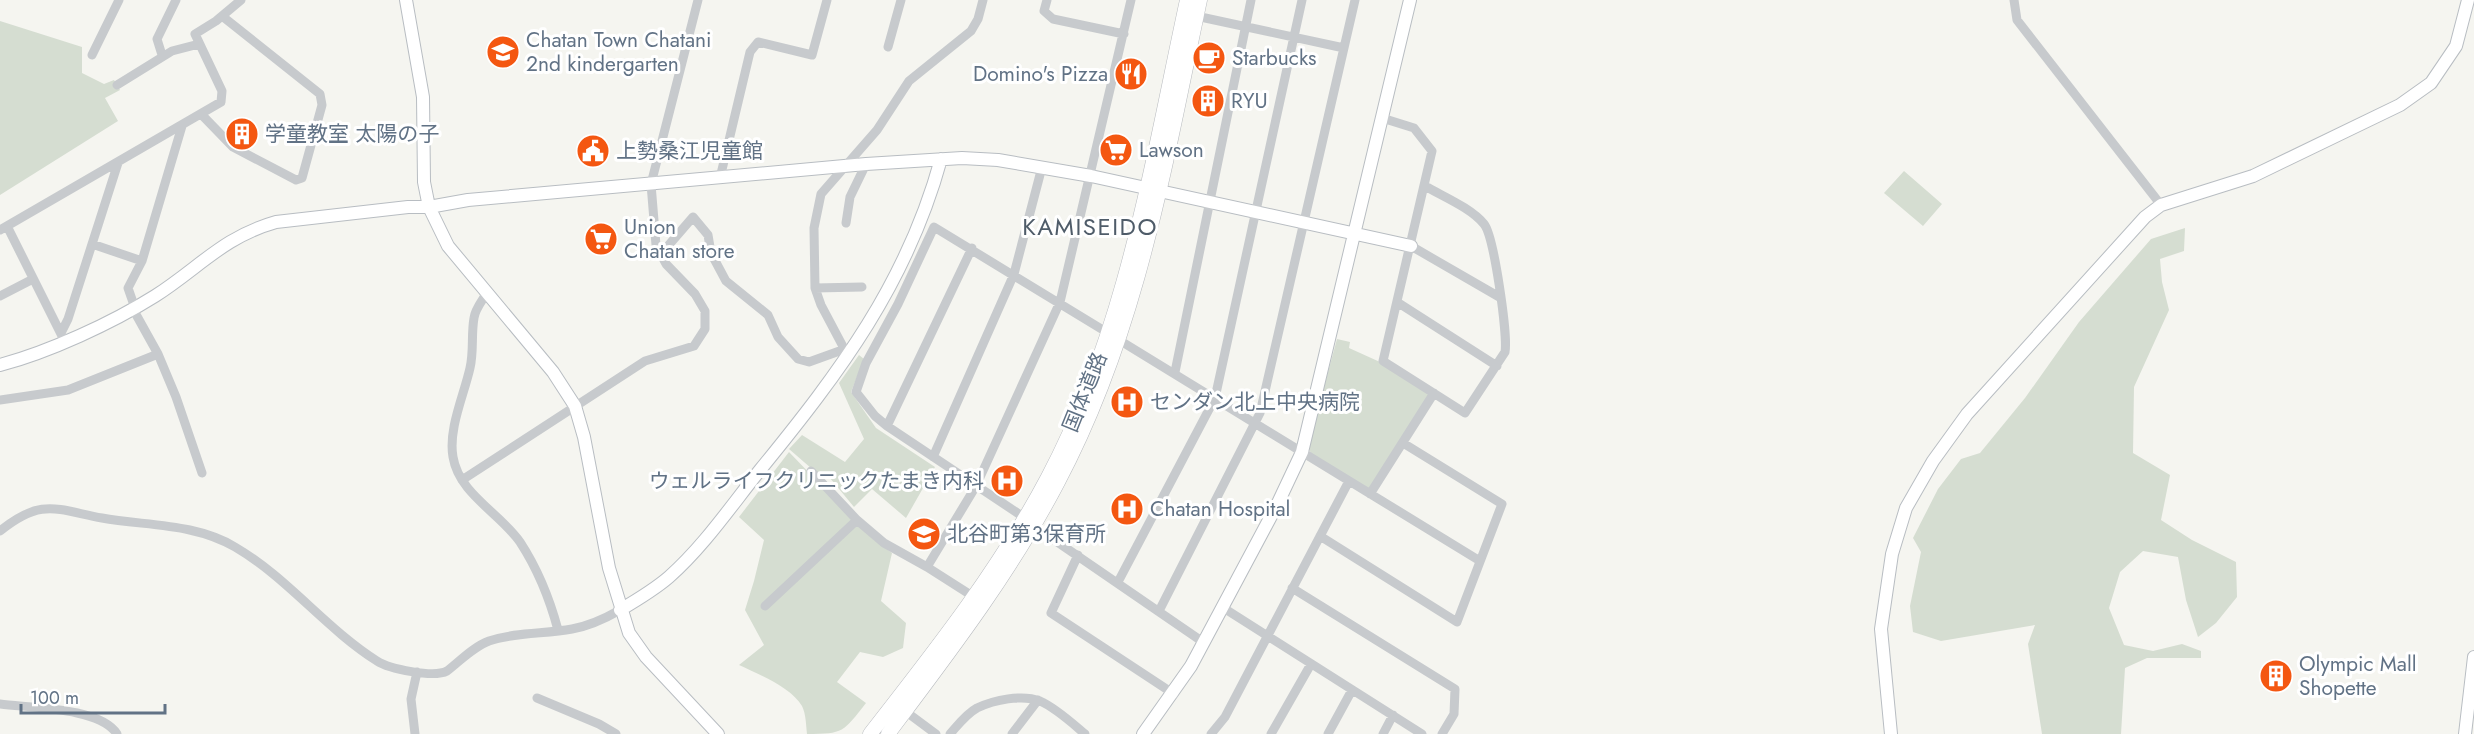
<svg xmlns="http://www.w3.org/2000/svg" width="2474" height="734" font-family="Jost,'Noto Sans JP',sans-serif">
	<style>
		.green { fill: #d5ddd1 }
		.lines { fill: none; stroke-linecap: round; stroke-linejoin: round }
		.secondary-casing { stroke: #b8bdc2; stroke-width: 14 }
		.primary-casing { stroke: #b9bcc0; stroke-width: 15 }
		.street { stroke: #c7cacd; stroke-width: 9 }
		.secondary { stroke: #fff; stroke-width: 12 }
		.primary { stroke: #fff; stroke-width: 14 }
		.labels { text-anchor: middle; stroke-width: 6; stroke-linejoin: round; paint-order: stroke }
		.poi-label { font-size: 21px; fill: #617285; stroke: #fff; text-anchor: start }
		.street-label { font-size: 21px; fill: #617285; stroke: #fff }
		.quarter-label { font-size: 24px; letter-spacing: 1.5px; fill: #4f5c69; stroke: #fff }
	</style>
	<rect width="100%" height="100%" fill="#f5f5f0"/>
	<path class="green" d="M0,21L82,47V73L104,84L114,80L120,90L105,98L118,121L0,195Z
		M1904,171L1942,204L1923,226L1884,193Z
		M2185,228L2184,251L2160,259L2162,282L2169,310L2134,387L2133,453L2170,475L2161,520L2192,540L2236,562L2237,597L2216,623L2198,637L2186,600L2178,557L2143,551L2120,572L2109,608L2124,645L2153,651L2182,644L2201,651V658H2147L2125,668L2121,734H2042L2028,644L2035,625L1941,641L1913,632L1910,606L1921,552L1913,538L1938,489L1961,459L1980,453L2025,398L2079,322L2151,239Z
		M1337,339L1350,342L1349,348L1380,362L1431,394L1370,491L1311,454L1308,446Z
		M859,355L864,359L851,392L876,428L935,467L906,518L872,489L854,507L825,472L819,475L789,449L802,435L845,462L864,439L839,383Z
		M789,452L873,539L892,553L881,601L906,623L903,648L883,657L860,652L837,682L866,703C843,732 844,734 807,734C806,725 806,714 802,706C791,687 758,674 739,665L764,645L745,610L754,581L764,540L739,517Z"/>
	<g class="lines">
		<g class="secondary-casing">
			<path id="secondary" d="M406,0L423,97L424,182L429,207L448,246L553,372L575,406L584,437L609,568L629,633L646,657L718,734
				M0,365C49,352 112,323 155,296C199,268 223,237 276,222L408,207H429L468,200L866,164L962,158L998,160L1091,176L1411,246
				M620,610C637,600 654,590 669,577C704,546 731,506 760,470C840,372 907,283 941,159
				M1143,734L1191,666L1277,505L1302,452L1410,0
				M1891,734L1881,629L1892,554L1906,508L1933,461L1967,414L2145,217L2161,205L2253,176L2400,105L2431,83L2456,46L2468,0
				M2465,734L2474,657"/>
		</g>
		<g class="primary-casing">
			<path id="primary" d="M870,734C934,652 999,570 1048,477C1126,330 1152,161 1187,0
				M888,734C949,653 1011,572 1058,482C1138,331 1165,165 1200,0"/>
		</g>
		<path class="street" d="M1047,0L1044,11L1053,19L1124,34
			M2014,0L2017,20L2161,205
			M1196,16L1344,48
			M888,47L901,0
			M92,55L119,0
			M162,55L157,39L176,0
			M117,85L172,51L199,44
			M201,114L233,147L296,180L302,178L322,105L320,94L222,16
			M1382,118L1414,128L1432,151L1383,361L1465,413L1505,352C1508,335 1494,236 1484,224C1471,208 1444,197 1425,186
			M720,178L750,52L758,42L812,55L827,0
			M846,223L850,197L866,164
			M7,226L62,336
			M0,230L221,102L222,91L195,34L216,21L241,0
			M92,244L142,261
			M1411,246L1501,298
			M661,254L693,217L708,235L711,253L726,281L768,315L778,337L798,359L809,362L845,349
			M815,288L862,287
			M486,294C482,301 475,309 474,318C471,335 474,351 470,368C464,395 448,429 453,457C459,494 500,513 520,542C537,568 550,600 558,630
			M0,296L33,279
			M1397,302L1497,366
			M135,308L128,288L142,261L182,126
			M133,309L158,354L176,397L202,473
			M61,333L68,319L118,163
			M1119,340L1480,561
			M848,356L821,305L815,288L814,228L821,194L877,130L909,81L971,31L978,19L983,0
			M1175,372L1251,0
			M0,400L68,390L158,354
			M887,426L972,248
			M933,457L1014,274L1042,167
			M811,471L857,520L884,543L927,567L974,597
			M462,480L645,361L694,346L705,329V311L695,294L666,264L656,245L651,184L698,0
			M1370,494L1434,393
			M1025,518L887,426L875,416L856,392L866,363L898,304L934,227L1108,333
			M1034,526L1203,642
			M0,531C41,498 55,509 102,518C146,526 195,523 235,547C288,578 325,628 377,661C389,669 434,678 447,671C460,661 473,647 489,641C516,632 545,634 572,629C589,626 606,618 620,610
			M1320,536L1457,622L1502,504L1403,443
			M1078,555L1051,613L1174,694
			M927,567L976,486L1060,302L1131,0
			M1118,582L1215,398L1302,0
			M1292,588L1455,689L1454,714L1442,734
			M765,606L857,520
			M1222,607L1422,734
			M1159,611L1260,413L1355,0
			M537,698L599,724L616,734
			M0,704C29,708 100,707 117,734
			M905,711L936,734
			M415,734L411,699L417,672
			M950,734C958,725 966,714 977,708C994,700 1022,694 1040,701C1056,708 1072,723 1085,734
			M1012,734L1038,700
			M1211,734L1225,717L1349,481
			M1271,734L1311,664
			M1328,734L1352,690
			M1383,734L1393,715"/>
		<use href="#secondary" class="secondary"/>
		<use href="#primary" class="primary"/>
	</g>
	<defs>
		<g id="school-disc" transform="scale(1.725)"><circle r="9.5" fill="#f45711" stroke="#fff"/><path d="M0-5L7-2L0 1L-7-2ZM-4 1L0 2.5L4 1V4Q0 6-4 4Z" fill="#fff"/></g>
		<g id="cafe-disc" transform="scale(1.725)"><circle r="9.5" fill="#f45711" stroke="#fff"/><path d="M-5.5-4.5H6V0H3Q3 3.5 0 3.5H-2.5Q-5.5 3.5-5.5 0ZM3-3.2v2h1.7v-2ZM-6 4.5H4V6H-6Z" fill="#fff"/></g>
		<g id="restaurant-disc" transform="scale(1.725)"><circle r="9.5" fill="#f45711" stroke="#fff"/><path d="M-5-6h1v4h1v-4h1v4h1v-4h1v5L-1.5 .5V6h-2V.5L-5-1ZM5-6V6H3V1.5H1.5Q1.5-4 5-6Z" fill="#fff"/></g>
		<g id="building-disc" transform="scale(1.725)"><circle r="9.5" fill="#f45711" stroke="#fff"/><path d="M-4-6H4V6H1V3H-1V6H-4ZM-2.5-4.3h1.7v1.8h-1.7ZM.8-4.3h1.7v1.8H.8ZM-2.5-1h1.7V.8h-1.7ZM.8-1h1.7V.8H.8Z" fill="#fff"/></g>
		<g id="supermarket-disc" transform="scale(1.725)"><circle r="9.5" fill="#f45711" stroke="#fff"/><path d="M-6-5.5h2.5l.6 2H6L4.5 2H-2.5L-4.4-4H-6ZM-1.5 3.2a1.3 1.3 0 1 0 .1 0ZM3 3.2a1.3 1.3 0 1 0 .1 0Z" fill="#fff"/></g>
		<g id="civic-disc" transform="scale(1.725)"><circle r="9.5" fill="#f45711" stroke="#fff"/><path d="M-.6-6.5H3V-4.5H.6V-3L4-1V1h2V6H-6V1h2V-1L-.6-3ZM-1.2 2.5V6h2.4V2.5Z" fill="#fff"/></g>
		<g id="hospital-disc" transform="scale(1.725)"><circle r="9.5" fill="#f45711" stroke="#fff"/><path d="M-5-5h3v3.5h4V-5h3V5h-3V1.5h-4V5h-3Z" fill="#fff"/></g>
	</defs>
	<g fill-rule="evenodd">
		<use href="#school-disc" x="503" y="52"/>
		<use href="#cafe-disc" x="1209" y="58"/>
		<use href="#restaurant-disc" x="1131" y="74"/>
		<use href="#building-disc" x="1208" y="101"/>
		<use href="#building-disc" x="242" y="134"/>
		<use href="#supermarket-disc" x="1116" y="150"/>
		<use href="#civic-disc" x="593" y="151"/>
		<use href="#supermarket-disc" x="601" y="239"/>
		<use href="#hospital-disc" x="1127" y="402"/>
		<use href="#hospital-disc" x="1007" y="481"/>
		<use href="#hospital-disc" x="1127" y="509"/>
		<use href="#school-disc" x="924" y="534"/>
		<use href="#building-disc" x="2276" y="676"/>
	</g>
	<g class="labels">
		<g class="poi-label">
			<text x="526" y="47">Chatan Town Chatani<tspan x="526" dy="24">2nd kindergarten</tspan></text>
			<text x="1232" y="65">Starbucks</text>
			<text x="1108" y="81" text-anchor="end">Domino's Pizza</text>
			<text x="1231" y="108">RYU</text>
			<text x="265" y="141">学童教室 太陽の子</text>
			<text x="1139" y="157">Lawson</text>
			<text x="616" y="158">上勢桑江児童館</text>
			<text x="624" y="234">Union<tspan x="624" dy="24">Chatan store</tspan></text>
			<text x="1150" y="409">センダン北上中央病院</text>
			<text x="984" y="488" text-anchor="end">ウェルライフクリニックたまき内科</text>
			<text x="1150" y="516">Chatan Hospital</text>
			<text x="947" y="541">北谷町第３保育所</text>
			<text x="2299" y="671">Olympic Mall<tspan x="2299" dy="24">Shopette</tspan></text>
		</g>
		<g class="street-label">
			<text transform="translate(1085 392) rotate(-68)" y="7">国体道路</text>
		</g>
		<g class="quarter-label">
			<text x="1090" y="235">KAMISEIDO</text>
		</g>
	</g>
	<path d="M21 704v9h144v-9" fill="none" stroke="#617285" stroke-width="3"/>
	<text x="30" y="704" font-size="18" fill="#617285" stroke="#ffffff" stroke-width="4.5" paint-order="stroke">100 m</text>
</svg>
